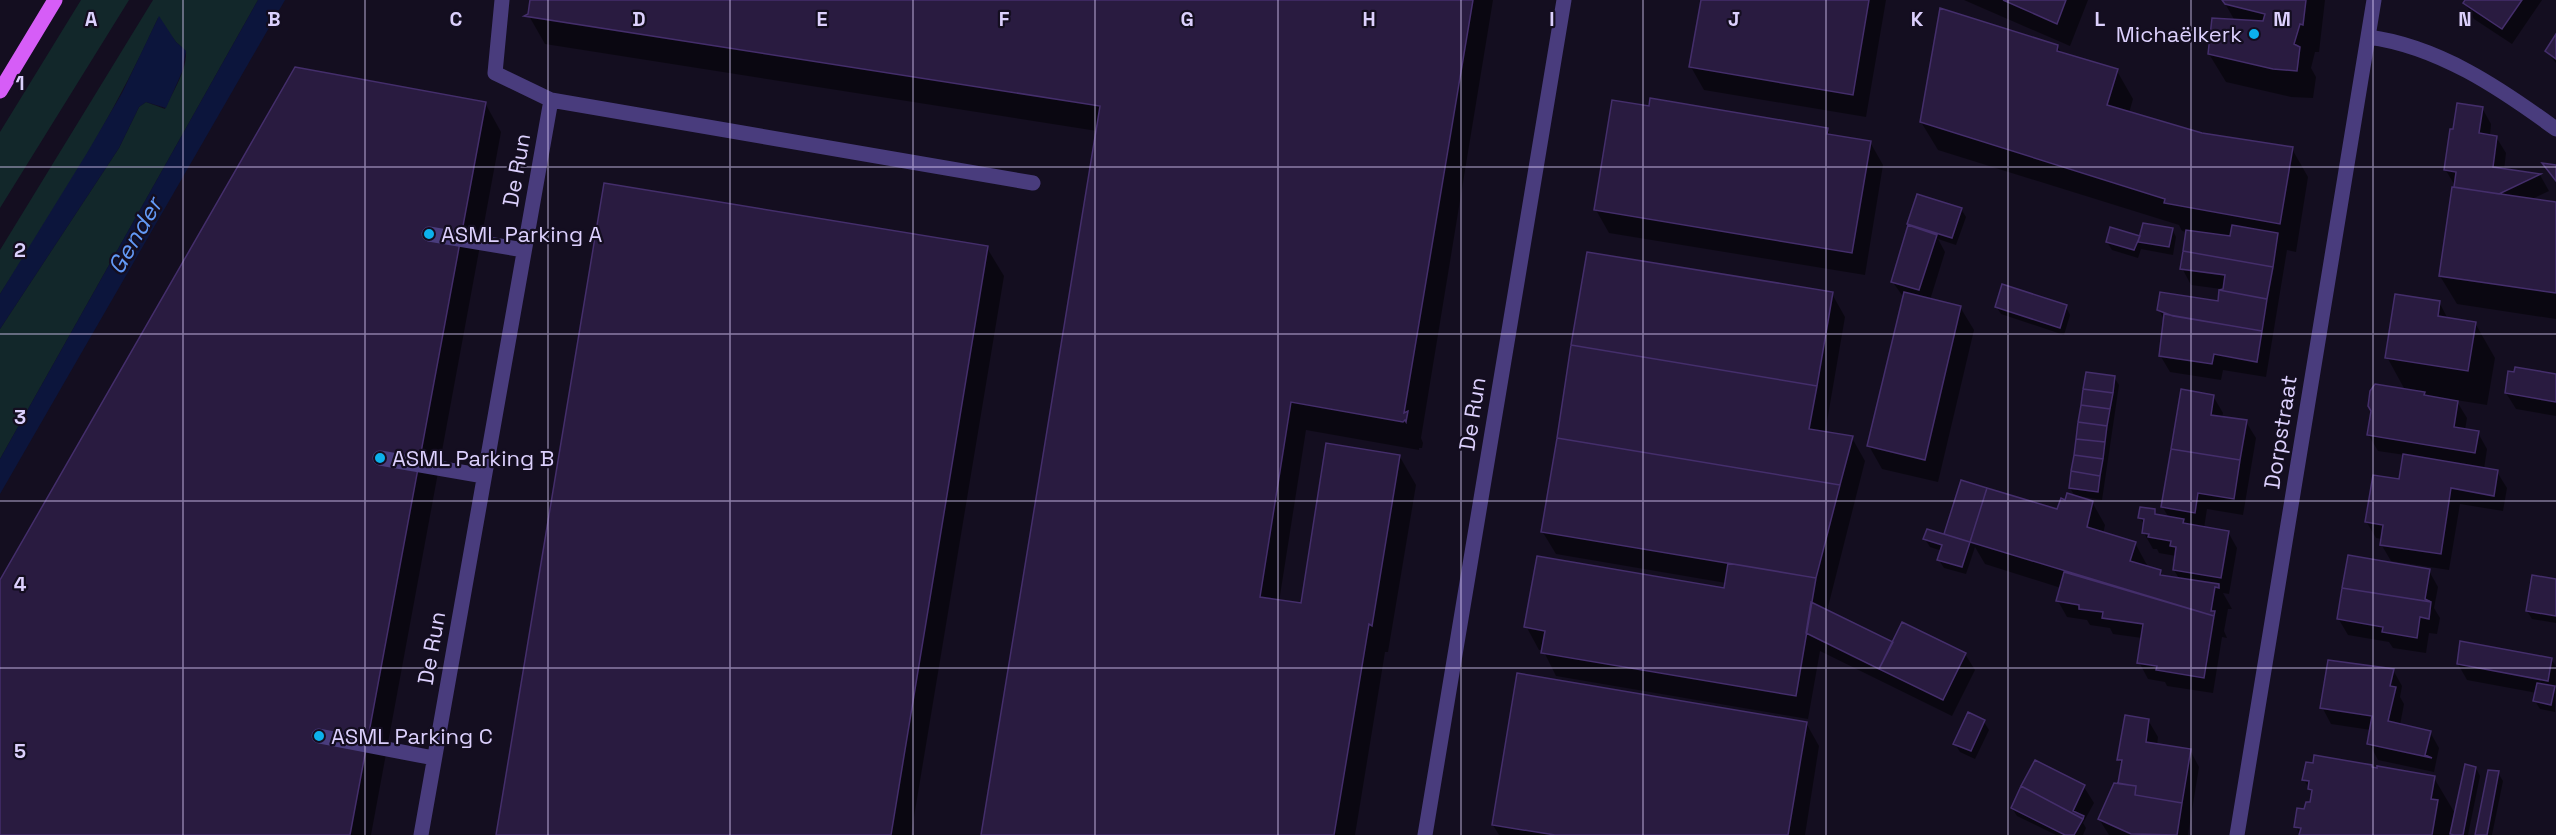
<svg xmlns="http://www.w3.org/2000/svg" width="2556" height="835" font-family="'Space Grotesk',sans-serif">
	<style>
		.green { fill: #12272a }
		.water { fill: #0c153c }
		.shadow { fill: #0007 }
		.building { fill: #291b40; stroke: #442e6b; stroke-width: 1.5 }
		.lines { fill: none; stroke-linecap: round; stroke-linejoin: round }
		.minor { stroke: #493c7d; stroke-width: 15 }
		.major { stroke: #d65df7; stroke-width: 15 }
		.grid { fill: none; stroke: #dcd0fd; stroke-width: 1.5; stroke-opacity: 0.55 }
		.poi-dot { fill: #0cb1ec; stroke: #140e20; stroke-width: 2 }
		.labels { text-anchor: middle; stroke-width: 4.5; stroke-linejoin: round; paint-order: stroke }
		.poi-label { font-size: 22px; fill: #dcd0fd; stroke: #140e20; text-anchor: start }
		.street-label { font-size: 22px; fill: #dcd0fd; stroke: #140e20 }
		.water-label { font-size: 24px; font-style: italic; fill: #639af7; stroke: #140e20 }
		.grid-label { font-size: 20px; text-anchor: middle; font-weight: bold; fill: #dcd0fd; stroke: #140e20; stroke-width: 4.5; stroke-linejoin: round; paint-order: stroke }
	</style>
	<rect width="100%" height="100%" fill="#140e20"/>
	<path class="green" d="M81,0H129L0,208V132Z
		M153,0H258L0,459V329L119,148L139,107L146,102L165,109C173,91 187,71 186,51L176,42L158,18C114,115 58,205 0,294V250Z"/>
	<path class="water" d="M258,0H285L0,494V459Z
		M159,16L176,42L186,51L182,72L166,108L146,102L139,107L119,148L0,329V294L87,153L122,93Z"/>
	<path class="shadow" d="M532,0H1493L1421,438L1423,443L1422,448H1419V450L1306,430L1279,602L1302,605L1400,457L1416,485L1388,652H1385L1355,835H982L1097,131L545,44L529,16Z
		M1702,0H1886L1866,117L1704,90L1691,67Z
		M1964,0H2088L2070,46Z
		M2223,0H2325L2319,52H2315L2311,68L2316,77L2313,98L2291,97L2226,82L2209,54L2235,21Z
		M2467,0H2542L2512,44L2474,19L2465,3Z
		M2556,37V63L2546,51Z
		M2057,46L2062,54L2117,71L2133,99L2129,113L2202,135L2292,149L2308,177L2296,252L2287,250L2266,377L2223,370L2221,380L2170,372L2160,355L2165,321L2159,310L2219,303L2221,289L2191,285L2182,268L2187,232L2182,231L2179,225L1938,150L1921,122Z
		M485,103L501,132L371,835H0V584Z
		M2482,108L2491,124L2490,136L2496,137L2506,153L2504,170L2540,175L2549,191L2530,200L2556,203V319L2457,304L2440,276L2453,189H2457L2445,169Z
		M1827,129L1831,136L1870,142L1883,165L1865,275L1609,233L1596,210Z
		M1961,209L1966,217L1956,245L1938,239L1945,252L1930,300L1960,307L1974,330L1938,482L1882,469L1869,446L1904,298L1892,281L1909,224Z
		M2172,229L2176,237L2173,255L2141,249L2138,258L2112,250L2107,242L2141,238Z
		M987,248L1004,276L911,835H497Z
		M1832,294L1845,317L1825,433L1852,438L1865,461L1827,611L1893,644L1965,654L1975,670L1952,716L1820,651L1808,719L1556,676L1543,650H1539L1526,626L1725,589L1726,583L1556,554L1542,531Z
		M2439,302L2448,319L2475,323L2495,358L2487,405L2456,400L2467,418L2465,430L2478,433L2487,449L2484,469L2497,472L2507,488L2503,511L2460,504L2449,570L2391,561L2381,544L2382,539L2376,538L2366,521L2400,481L2405,455L2378,451L2368,434L2405,390L2387,357Z
		M1996,306L2066,307L2070,315L2064,335L2001,314Z
		M2556,375V416L2516,409L2506,393Z
		M2114,377L2119,385L2102,500L2079,496L2078,498L2092,502L2105,525L2103,534L2135,543L2148,567L2160,571L2164,578L2180,580L2174,570L2176,556L2159,553L2157,549H2153L2144,533L2145,526L2140,518L2154,510L2158,516L2169,518L2162,506L2213,396L2223,413L2222,418L2246,422L2256,438L2243,515L2207,509L2204,528L2228,532L2237,548L2229,594L2223,593L2232,609H2228L2224,631L2227,638L2222,637L2213,693L2167,686L2165,682L2148,679L2139,662L2142,638L2113,634L2110,628L2090,625L2087,620L2067,617L2058,601L2061,588L1985,564L1975,547L1966,574L1944,568L1939,560L1942,551L1930,547L1925,539L1946,536L1962,482L2058,511L2066,502L2076,498L2070,488Z
		M2429,571L2438,587L2434,608L2440,618L2437,634L2429,633L2426,653L2393,648L2389,642L2348,635L2338,618Z
		M2556,580V623L2532,619L2527,611Z
		M2551,659L2556,667L2555,712L2540,709L2535,701L2537,693L2467,680L2458,664Z
		M2393,670L2402,686L2400,697L2404,704L2400,725L2430,732L2439,748L2434,772L2378,760L2369,743L2371,730L2331,724L2322,707Z
		M2148,720L2158,737L2157,745L2190,750L2199,767L2188,835H2109L2099,819L2119,785L2123,766L2119,760Z
		M1984,722L1989,730L1975,759L1960,752L1955,744Z
		M1806,723L1819,746L1805,835H1499L1493,825Z
		M2035,762L2084,787L2094,803L2083,823L2086,828L2083,835H2056L2017,816L2012,808Z
		M2476,768L2480,776L2468,835H2300L2296,827L2311,804L2313,795L2304,780L2373,769L2434,778L2456,815Z
		M2498,773L2503,781L2492,835H2476Z"/>
	<path class="building" d="M530,0H1473L1404,413L1408,411L1406,422L1405,420L1403,422L1291,402L1260,597L1301,603L1326,443L1400,455L1372,626L1369,624L1334,835H981L1100,106L524,16L528,14Z
		M1701,0H1869L1853,95L1689,67Z
		M2003,0H2066L2057,24Z
		M2222,0H2306L2303,25L2300,24L2294,44L2300,47L2297,71L2273,69L2208,54L2212,18L2263,21L2265,14L2225,4Z
		M2465,0H2522L2502,29L2463,3Z
		M1940,8L2058,45L2057,51L2118,69L2107,105L2202,133L2293,147L2280,224L2164,203L2165,199L1920,122Z
		M2556,34V59L2545,51Z
		M295,67L486,102L350,835H0V580Z
		M1650,98L1828,128L1827,134L1871,141L1852,253L1594,210L1612,100L1649,106Z
		M2457,103L2483,107L2479,133L2497,136L2493,167L2541,174L2499,194L2454,187L2456,172L2444,170L2450,129H2453Z
		M2542,163L2556,165V181Z
		M604,183L988,246L891,835H496Z
		M2452,187L2556,202V293L2439,276Z
		M1917,194L1962,208L1952,238L1907,224Z
		M2143,223L2173,228L2169,247L2138,242Z
		M1908,225L1937,235L1919,290L1891,282Z
		M2232,225L2278,233L2273,267L2183,251L2186,230L2230,236Z
		M2110,227L2140,236L2134,250L2106,242Z
		M2183,251L2273,267L2267,299L2219,290L2223,289L2225,275L2180,269Z
		M1587,252L1833,292L1817,386L1571,345Z
		M2002,284L2067,305L2060,328L1995,307Z
		M2219,290L2267,299L2262,331L2173,316L2157,310L2160,292L2218,301Z
		M1904,292L1961,306L1925,460L1867,446Z
		M2395,294L2440,301L2438,316L2476,322L2468,371L2385,358Z
		M2164,314L2262,331L2257,362L2214,354L2212,364L2159,356Z
		M1571,345L1817,386L1809,429L1853,436L1840,485L1557,438Z
		M2515,367L2556,374V402L2505,393L2508,371L2514,372Z
		M2086,372L2115,376L2113,393L2083,389Z
		M2375,384L2425,392L2424,395L2458,401L2454,427L2479,431L2475,453L2367,435L2371,411L2368,406L2370,391Z
		M2083,389L2113,393L2110,409L2081,405Z
		M2181,389L2214,395L2211,415L2247,420L2240,460L2171,449Z
		M2081,405L2110,409L2107,426L2078,422Z
		M2078,422L2107,426L2105,442L2076,439Z
		M1557,438L1840,485L1816,578L1541,532Z
		M2076,439L2105,442L2103,459L2074,455Z
		M2171,449L2240,460L2234,499L2198,493L2195,513L2161,507Z
		M2403,454L2498,470L2494,496L2451,488L2441,554L2380,545L2383,525L2365,522L2373,475L2399,479Z
		M2074,455L2103,459L2100,476L2071,471Z
		M2071,471L2100,476L2098,492L2069,488Z
		M1961,480L1987,488L1970,542L1944,534Z
		M1987,488L2057,509L2061,498L2065,500L2067,493L2093,501L2087,527L2136,542L2130,561L2161,570L2160,575L2219,584V588L2215,587L2211,611H2215L2214,616L1970,542Z
		M2140,507L2155,509V514L2184,519L2183,523L2229,531L2221,578L2173,570L2176,547L2170,546L2171,541L2148,537L2149,534L2142,533L2144,519L2138,518Z
		M1927,529L1970,542L1962,567L1937,560L1942,545L1923,539Z
		M2348,555L2430,569L2425,599L2431,602L2342,588Z
		M1537,556L1724,588L1728,563L1816,578L1796,696L1541,653L1545,631L1524,627Z
		M2064,572L2214,616L2204,678L2156,670L2157,666L2137,663L2143,624L2102,618L2103,612L2079,609V605L2056,601Z
		M2532,575L2556,579V616L2526,611Z
		M2342,588L2431,602L2429,619L2420,617L2417,638L2382,632L2383,627L2337,619Z
		M1811,602L1893,642L1879,669L1806,633Z
		M1902,622L1966,653L1943,700L1879,669Z
		M2460,641L2552,658L2548,681L2457,664Z
		M2328,660L2394,669L2390,686L2396,687L2388,721L2431,731L2425,755L2432,758L2367,744L2372,716L2320,708Z
		M1517,673L1807,722L1788,835H1555L1492,825Z
		M2537,683L2555,686L2551,705L2533,701Z
		M1968,712L1985,720L1971,751L1953,744Z
		M2125,715L2149,719L2146,742L2191,749L2182,803L2135,795L2136,786L2118,783L2122,760H2117Z
		M2314,755L2372,765V767L2377,768V766L2435,776L2431,799L2438,800L2432,835H2299L2301,828L2294,827L2297,808L2304,809L2306,802H2310L2312,790L2308,789L2309,781L2302,780L2306,762L2313,763Z
		M2035,760L2085,785L2073,811L2084,816L2083,819L2021,786Z
		M2465,764L2476,767L2463,835H2454L2450,834Z
		M2488,770L2499,771L2487,835H2475Z
		M2114,783L2136,786L2135,795L2182,803L2177,835L2131,834L2098,819Z
		M2021,786L2083,819L2074,835H2065L2011,808Z"/>
	<g class="lines">
		<path class="minor" d="M502,0L495,73L551,100
			M2368,37C2438,46 2500,88 2556,129
			M429,234L524,250
			M380,458L484,476
			M319,736L434,758
			M421,835L551,100L1033,183
			M1425,835L1564,0
			M2237,835L2374,0"/>
		<path class="major" d="M0,91L55,0"/>
	</g>
	<path class="grid" d="M183,0V835M365,0V835M548,0V835M730,0V835M913,0V835M1095,0V835M1278,0V835M1461,0V835M1643,0V835M1826,0V835M2008,0V835M2191,0V835M2373,0V835M0,167H2556M0,334H2556M0,501H2556M0,668H2556"/>
	<g class="poi-dot">
		<circle cx="2254" cy="34" r="6"/>
		<circle cx="429" cy="234" r="6"/>
		<circle cx="380" cy="458" r="6"/>
		<circle cx="319" cy="736" r="6"/>
	</g>
	<g class="labels">
		<g class="poi-label">
			<text x="2242" y="42" text-anchor="end">Michaëlkerk</text>
			<text x="441" y="242">ASML Parking A</text>
			<text x="392" y="466">ASML Parking B</text>
			<text x="331" y="744">ASML Parking C</text>
		</g>
		<g class="street-label">
			<text transform="translate(516 170) rotate(-80)" y="8">De Run</text>
			<text transform="translate(1472 414) rotate(-81)" y="8">De Run</text>
			<text transform="translate(2280 432) rotate(-81)" y="8">Dorpstraat</text>
			<text transform="translate(431 648) rotate(-80)" y="8">De Run</text>
		</g>
		<g class="water-label">
			<text transform="translate(135 236) rotate(-60)" y="8">Gender</text>
		</g>
	</g>
	<g class="grid-label">
		<text x="91" y="26">A</text>
		<text x="274" y="26">B</text>
		<text x="456" y="26">C</text>
		<text x="639" y="26">D</text>
		<text x="822" y="26">E</text>
		<text x="1004" y="26">F</text>
		<text x="1187" y="26">G</text>
		<text x="1369" y="26">H</text>
		<text x="1552" y="26">I</text>
		<text x="1734" y="26">J</text>
		<text x="1917" y="26">K</text>
		<text x="2100" y="26">L</text>
		<text x="2282" y="26">M</text>
		<text x="2465" y="26">N</text>
		<text x="20" y="90">1</text>
		<text x="20" y="257">2</text>
		<text x="20" y="424">3</text>
		<text x="20" y="591">4</text>
		<text x="20" y="758">5</text>
	</g>
</svg>
